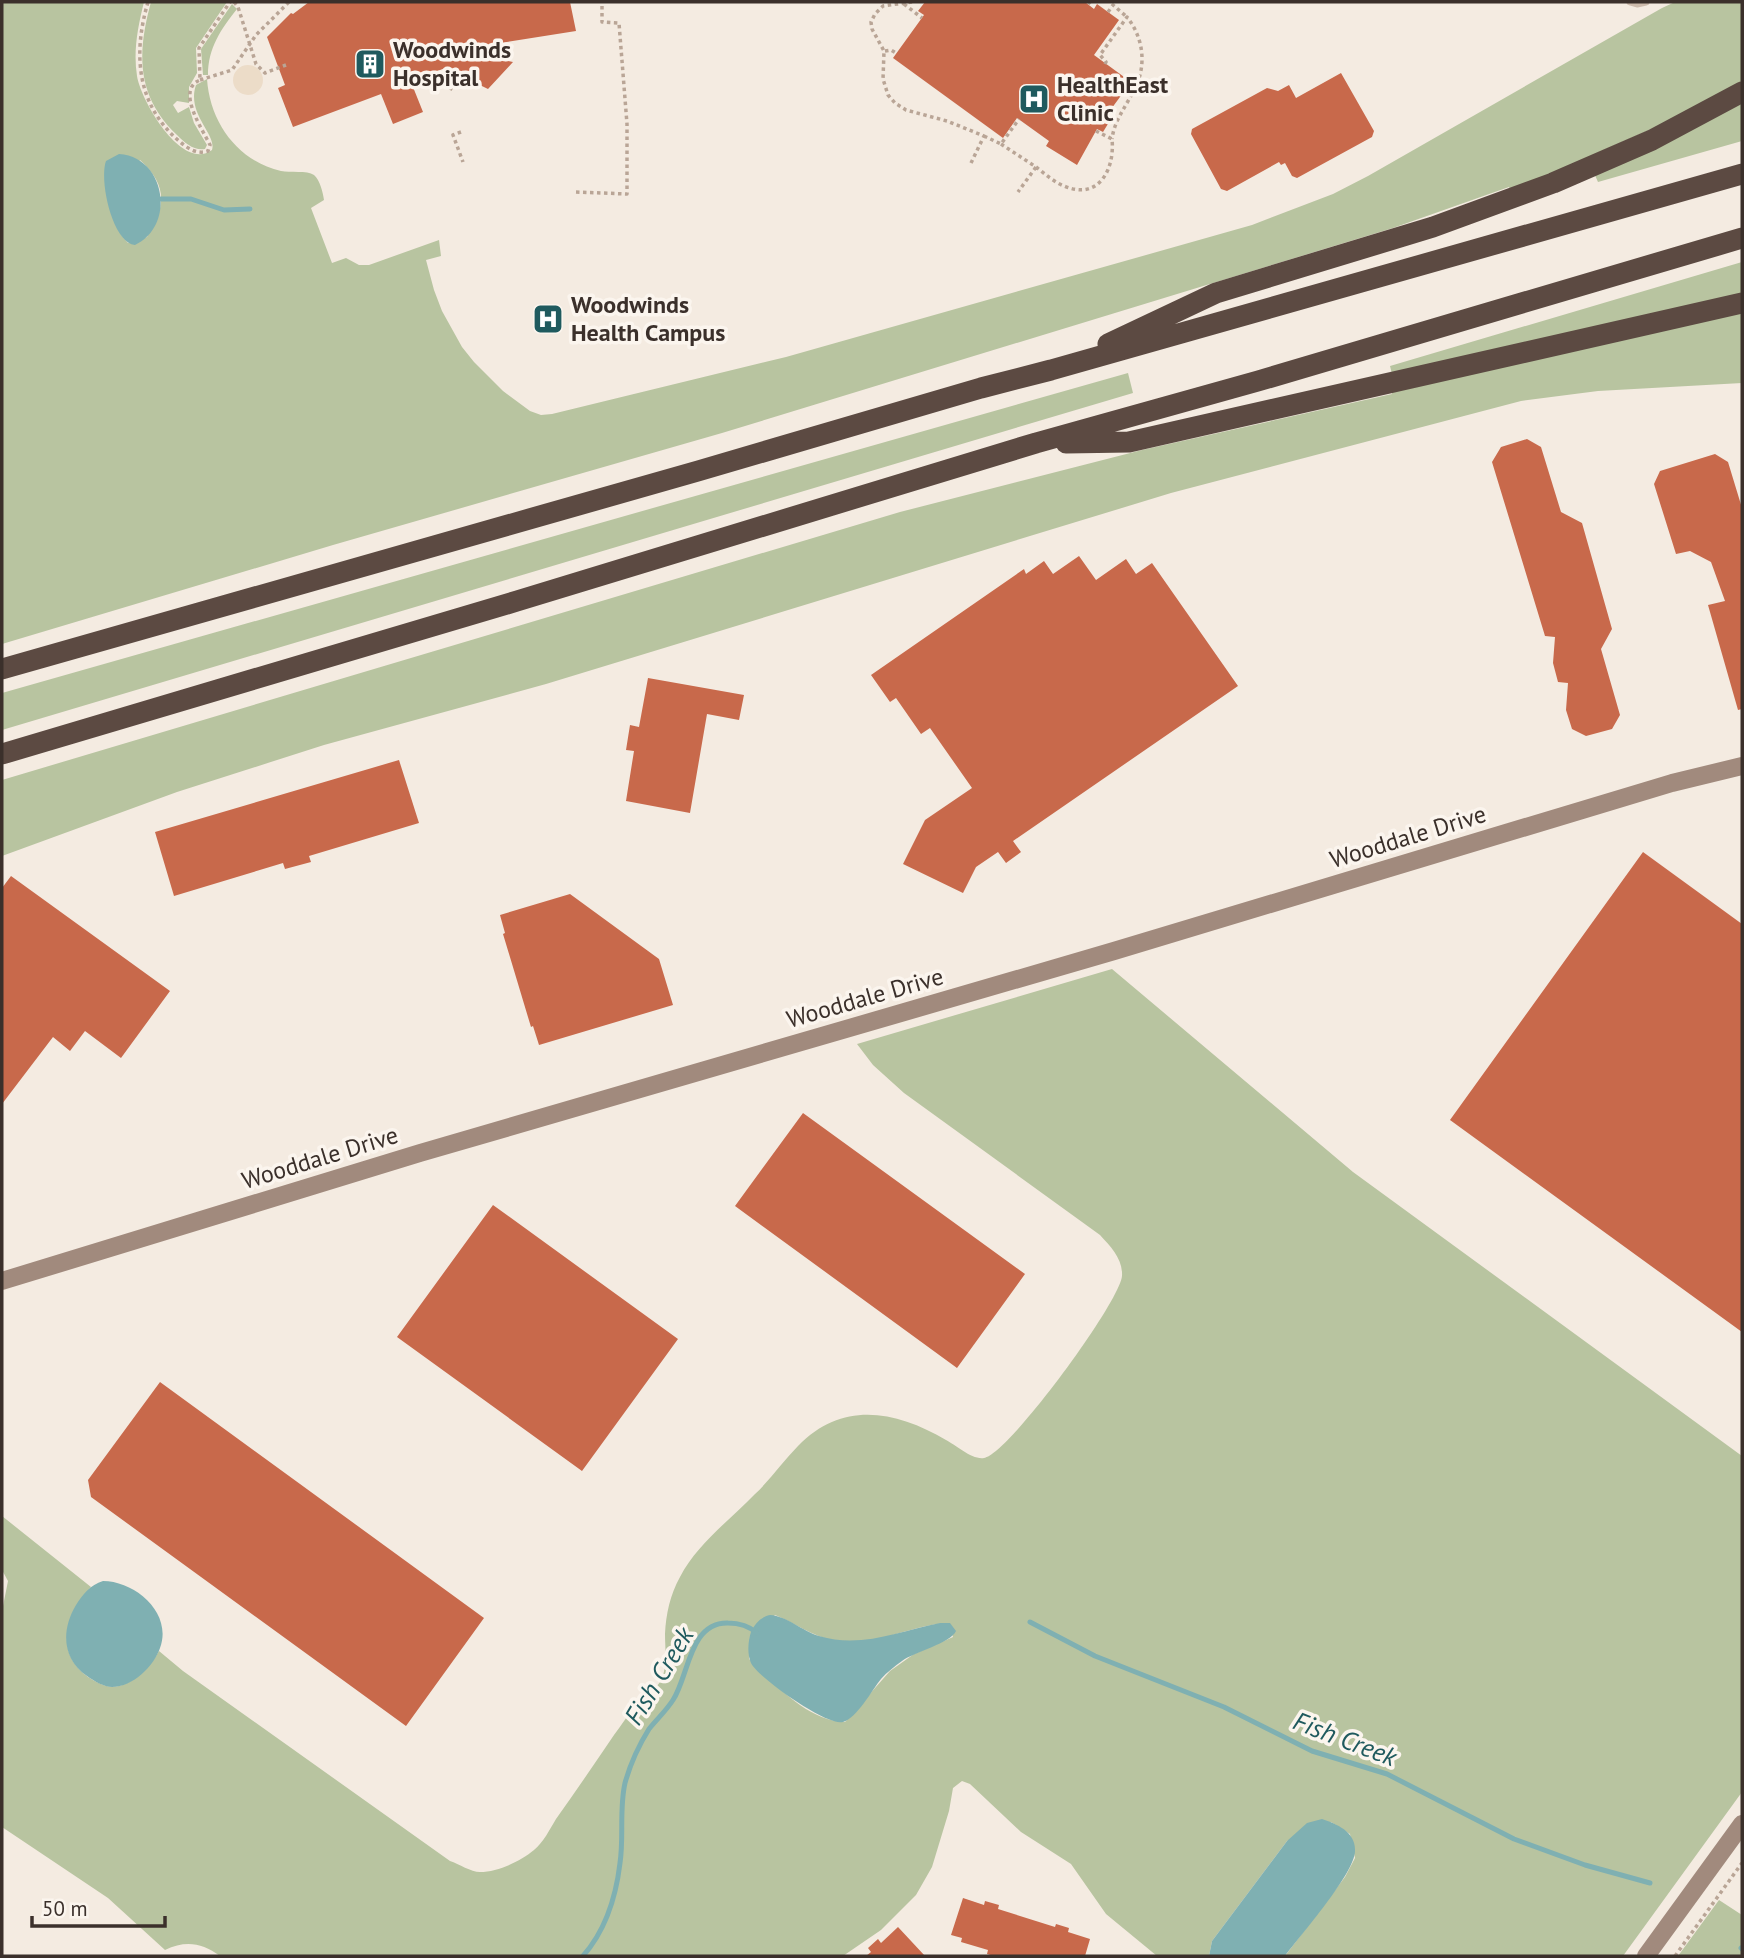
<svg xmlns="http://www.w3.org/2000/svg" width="1744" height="1958" font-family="'PT Sans',sans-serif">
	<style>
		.green { fill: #b8c4a0; fill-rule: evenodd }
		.plaza { fill: #ecdcc8 }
		.water { fill: #7fb0b2 }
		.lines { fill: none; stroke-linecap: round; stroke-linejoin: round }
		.stream { stroke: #7fb0b2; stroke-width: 5 }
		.building { fill: #c8694b }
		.path { stroke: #b9a596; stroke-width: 3.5; stroke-dasharray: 3.5 3.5; stroke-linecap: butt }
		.lane { stroke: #cdbbac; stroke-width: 7 }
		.secondary { stroke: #a18a7d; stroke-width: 18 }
		.highway { stroke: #5c4a42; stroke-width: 21 }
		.labels { text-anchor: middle; stroke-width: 7; stroke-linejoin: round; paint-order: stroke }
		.poi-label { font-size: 24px; font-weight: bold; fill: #3b302b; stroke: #fbf5ee; text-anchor: start }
		.street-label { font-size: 24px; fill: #3b302b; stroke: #fbf5ee }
		.water-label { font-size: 26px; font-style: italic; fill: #1f5a5e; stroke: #fbf5ee }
	</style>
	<rect width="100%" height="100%" fill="#f4ebe1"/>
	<path class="green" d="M2,2H144C138,26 133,51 137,76C141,101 182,172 212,150C217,134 186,114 196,85L207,79C210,123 238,161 281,171C290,173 307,170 314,175C320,180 323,193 324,200L311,208L332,263L346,258L359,265H369L439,240L441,256L426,260L434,290L442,311L462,347L474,362L503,391L530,411L541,415L552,414L786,357L1252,225L1333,194L1368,176L1662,8L1675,2H1742V82L1690,112L1511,191L1509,187L1393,228L722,433L333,545L2,644ZM140,160C168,186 166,206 147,237L128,243L122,236L110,210Z
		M151,2H227L196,48L197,73L189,87V103L177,101L173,105L178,113L189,107L194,123L207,145L205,149C194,151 185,143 177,135C136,96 137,53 151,2Z
		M232,4L237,9C221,29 208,48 208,75H203L201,49Z
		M1742,101V141L1598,182L1594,173Z
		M1742,262V295L1392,374L1390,366Z
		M1742,310V383L1598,391L1521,401L1171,493L546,684L324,745L177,792L2,856V780L900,512L1142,450L1392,394V389Z
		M1128,373L1133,393L2,730V693Z
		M1112,969L1353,1172L1742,1456V1792L1623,1956H1285L1345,1877L1355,1858L1350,1834L1331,1822L1287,1841L1212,1941L1209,1956H1157L1106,1914L1071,1864L1021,1832L970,1784L962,1781L953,1788L949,1811L932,1867L916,1895L881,1930L843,1956H220C202,1943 186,1940 165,1950L108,1898L2,1827V1611L8,1581L2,1570V1516L91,1587C67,1614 53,1652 88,1677C94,1681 105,1687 113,1687C132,1686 151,1666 159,1651L183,1671L450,1861C459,1864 471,1872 480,1872C498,1872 521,1861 534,1850C543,1843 550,1829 556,1819C576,1791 595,1763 614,1735C621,1726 626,1717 633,1709C641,1700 653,1692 660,1682C668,1669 665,1649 665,1634C666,1614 670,1595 680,1577C697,1544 730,1520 755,1494C771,1479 783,1461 798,1446C843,1400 896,1411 946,1440C956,1445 972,1460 984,1458C1008,1455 1120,1302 1122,1276C1123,1259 1111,1247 1100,1235L904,1093L873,1065L857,1044ZM775,1615C795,1623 812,1636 835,1641C874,1648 909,1625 948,1623L953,1637L914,1654L890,1671L845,1722C807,1721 775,1684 749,1659L750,1636Z
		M1719,1900L1742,1915V1956H1678Z"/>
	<path class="plaza" d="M233 80a15 15 0 1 1 30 0a15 15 0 1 1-30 0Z"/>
	<path class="water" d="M119,154C166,157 176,226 135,245C112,242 99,180 106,161Z
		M103,1581C135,1581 173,1613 160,1648C154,1666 133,1687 112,1687C104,1687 94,1681 87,1676C62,1659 61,1630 76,1605C83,1594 90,1585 103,1581Z
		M770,1615C787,1616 802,1631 819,1636C861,1649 899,1631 940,1623H950L956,1631C951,1643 914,1652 902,1661C894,1667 887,1672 881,1679C872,1690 857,1718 843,1722C828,1727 757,1677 751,1663C747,1654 748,1641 751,1632C755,1623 761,1617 770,1615Z
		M1322,1819C1337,1824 1356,1832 1355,1851C1355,1873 1300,1936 1285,1956H1209L1212,1941L1287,1841L1307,1823Z"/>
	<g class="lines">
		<path class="stream" d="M161,199H191L224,210L250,209
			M1030,1622L1095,1656L1224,1707L1312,1751L1387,1774L1514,1839L1585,1865L1650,1883
			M1741,1948L1742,1949
			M583,1956C605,1931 616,1897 620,1863C624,1837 619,1809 625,1783C630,1765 639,1745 649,1729C657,1719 666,1711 673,1700C689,1676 689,1622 728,1623C739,1623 749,1626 757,1633"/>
	</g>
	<path class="building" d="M309,2H570L576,31L456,50L513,62L488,89L445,68L411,82L423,112L393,124L381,94L293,127L278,88L285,85L267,37L291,13L293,14Z
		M925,2H1085L1094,9L1097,4L1119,20L1094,55L1131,82L1106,116L1111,119L1103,132L1097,129L1077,165L1046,146L1049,141L1017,118L1003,138L893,58L924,15L918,11Z
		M1341,73L1374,131L1372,137L1297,178L1292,176L1285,163L1281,165L1279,162L1227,191L1221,189L1191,134L1192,129L1267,88L1278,91L1289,85L1296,98Z
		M1527,439L1541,447L1561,512L1582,523L1612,629L1601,649L1620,715L1612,729L1586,736L1572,729L1566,710L1568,683L1558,682L1553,663L1555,637L1545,636L1492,462L1501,447Z
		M1715,454L1728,462L1742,508V709L1738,710L1708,605L1725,601L1711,562L1690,551L1676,554L1654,484L1660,471Z
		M1079,556L1096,580L1126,559L1136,574L1152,563L1238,686L1013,841L1021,852L1006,863L998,852L976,867L963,893L903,864L925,820L972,788L930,728L921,734L896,698L890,702L871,675L1024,569L1026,574L1044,561L1053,574Z
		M648,678L744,695L739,720L707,714L690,813L626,801L634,751L626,750L630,725L639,727Z
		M399,760L419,823L309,856L311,862L285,869L283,863L174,896L155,832Z
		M1643,852L1742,924V1332L1450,1120Z
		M11,876L170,991L121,1058L85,1031L70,1051L53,1037L2,1104V888Z
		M570,894L659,959L673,1005L539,1045L533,1026L531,1027L503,934L505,933L500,915Z
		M803,1113L1025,1274L957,1368L735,1206Z
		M493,1205L678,1339L582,1471L397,1337Z
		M160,1382L484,1618L406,1726L91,1497L88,1480Z
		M963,1898L984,1905L985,1901L999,1905L998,1909L1055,1927L1056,1924L1069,1928L1068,1932L1090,1939L1085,1956H994L987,1954L988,1950L961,1942L962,1938L951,1935Z
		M898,1927L925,1956H866L871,1952L868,1948L878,1939L881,1943Z"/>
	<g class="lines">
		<path class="path" d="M148,2C133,53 136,104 179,141C187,148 197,155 208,151L210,145C203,130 175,90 200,80L199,48L230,2
			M234,2L238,7L256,64L265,73L286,65
			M912,2L883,6L875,14L871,22L872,29L884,51L883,79L888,95L895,103L906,110L947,121L984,136L971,163
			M904,4L922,18
			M1088,4L1090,2
			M1108,12L1113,5L1127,17
			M885,51L891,50L896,53
			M1105,64L1106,62L1100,55L1127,17C1145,40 1147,69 1132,94C1124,109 1114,122 1112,139
			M200,80L232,70L256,35L289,2
			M450,90L459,75
			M461,132L453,135L463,162
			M984,136L1001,144L1019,119
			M1001,144L1036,167L1018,192
			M1036,167C1045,174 1054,182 1064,186C1099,201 1115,169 1112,139L1096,131
			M576,192L627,194V124L619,23L602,22V2
			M1675,1956L1742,1863"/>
		<path class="lane" d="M1630,2L1637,4L1646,2"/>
		<path class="secondary" d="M2,1281L420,1153L1114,951L1672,783L1742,766
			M1646,1956L1742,1824"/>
		<path class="highway" d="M1108,344L1216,293L1433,227L1553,183L1652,140L1742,92
			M1066,443L1129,442L1742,303
			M2,669L698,471L981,388L1051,370L1742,174
			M2,754L517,601L1036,443L1258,381L1742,238"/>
	</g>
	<defs>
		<g id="building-square" transform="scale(1.575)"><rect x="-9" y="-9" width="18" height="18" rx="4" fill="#1f5a5e" stroke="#fbf5ee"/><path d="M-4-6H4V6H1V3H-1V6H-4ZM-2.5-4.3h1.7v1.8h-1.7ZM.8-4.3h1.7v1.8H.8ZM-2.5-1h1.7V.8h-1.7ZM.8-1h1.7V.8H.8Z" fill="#fff"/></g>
		<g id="hospital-square" transform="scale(1.575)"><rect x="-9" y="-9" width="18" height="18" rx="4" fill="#1f5a5e" stroke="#fbf5ee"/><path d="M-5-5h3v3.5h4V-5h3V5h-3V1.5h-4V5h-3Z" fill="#fff"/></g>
	</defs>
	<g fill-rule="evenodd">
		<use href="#building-square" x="370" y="64"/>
		<use href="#hospital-square" x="1034" y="99"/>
		<use href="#hospital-square" x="548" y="319"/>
	</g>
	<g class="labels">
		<g class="poi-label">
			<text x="393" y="58">Woodwinds<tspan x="393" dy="28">Hospital</tspan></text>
			<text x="1057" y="93">HealthEast<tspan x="1057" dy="28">Clinic</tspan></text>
			<text x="571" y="313">Woodwinds<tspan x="571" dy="28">Health Campus</tspan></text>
		</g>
		<g class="street-label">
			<text transform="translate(1408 837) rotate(-17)" y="8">Wooddale Drive</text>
			<text transform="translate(865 998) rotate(-16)" y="8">Wooddale Drive</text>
			<text transform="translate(320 1158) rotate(-17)" y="8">Wooddale Drive</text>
		</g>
		<g class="water-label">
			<text transform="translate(659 1676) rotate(-59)" y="9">Fish Creek</text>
			<text transform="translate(1345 1739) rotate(21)" y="9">Fish Creek</text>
		</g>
	</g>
	<rect width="1744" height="1958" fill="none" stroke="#3b302b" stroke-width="7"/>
	<path d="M32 1916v10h133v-10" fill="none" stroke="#3b302b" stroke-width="3.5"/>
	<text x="42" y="1916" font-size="21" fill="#3b302b" stroke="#fbf5ee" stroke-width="5" paint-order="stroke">50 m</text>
</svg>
